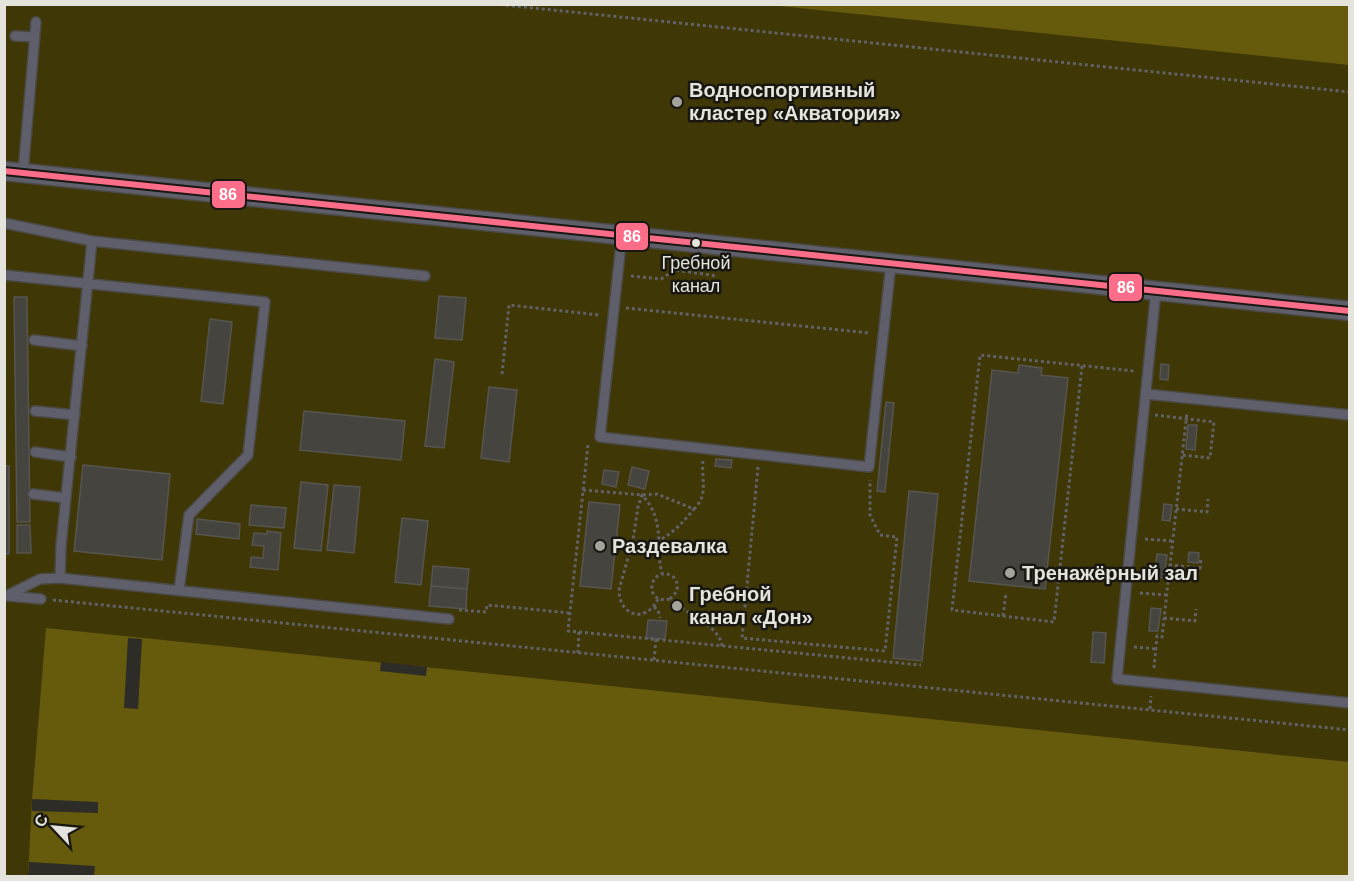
<svg xmlns="http://www.w3.org/2000/svg" width="1354" height="881" font-family="Helvetica,sans-serif">
	<style>
		.green { fill: #403707 }
		.water { fill: #665a0d }
		.pier { fill: #2e2c26 }
		.building { fill: #46443f; stroke: #56554f; stroke-width: 1.5 }
		.lines { fill: none; stroke-linecap: round; stroke-linejoin: round }
		.lane-casing { stroke: #4a4944; stroke-width: 12 }
		.street-casing { stroke: #4a4944; stroke-width: 21 }
		.path { stroke: #616166; stroke-width: 3; stroke-dasharray: 3 3; stroke-linecap: butt }
		.lane { stroke: #5f5f6b; stroke-width: 9 }
		.street { stroke: #5f5f6b; stroke-width: 18 }
		.bus-1-casing { stroke: #181711; stroke-width: 10 }
		.bus-1 { stroke: #fb6d88; stroke-width: 6 }
		.poi-dot { fill: #a5a49c; stroke: #181711; stroke-width: 2 }
		.bus-dot { fill: #e5e4dc; stroke: #181711; stroke-width: 2 }
		.labels { text-anchor: middle; stroke-width: 5; stroke-linejoin: round; paint-order: stroke }
		.bus-label { font-size: 18px; fill: #e5e4dc; stroke: #181711 }
		.poi-label { font-size: 20px; font-weight: bold; fill: #e5e4dc; stroke: #181711; text-anchor: start }
		.line-badge { stroke: #181711; stroke-width: 2 }
		.badge-label { font-size: 16px; text-anchor: middle; font-weight: bold; fill: #fff }
	</style>
	<rect width="100%" height="100%" fill="#2e2c26"/>
	<path class="green" d="M5,5H1349V876H5Z"/>
	<path class="water" d="M770,5H1349V65Z
		M46,628L1349,762V876H28L32,799Z"/>
	<path class="pier" d="M128,638L142,639L138,709L124,708Z
		M381,662L427,667L426,676L380,671Z
		M32,799L98,802V813L32,811Z
		M29,862L95,866L94,876H28Z"/>
	<path class="building" d="M439,296L466,298L462,340L435,338Z
		M14,297H27L30,522H17Z
		M210,319L232,322L223,404L201,401Z
		M435,359L454,362L444,448L425,446Z
		M1161,364L1169,365L1168,380L1160,379Z
		M1019,365L1042,368L1041,375L1068,378L1045,589L969,581L992,370L1018,373Z
		M489,387L517,390L509,462L481,458Z
		M886,402L894,403L885,492L877,491Z
		M304,411L405,421L401,460L300,450Z
		M1188,425H1197L1195,450L1186,449Z
		M716,459L732,460L731,468L715,466Z
		M83,465L170,474L162,560L74,551Z
		M4,466H9V554H4Z
		M632,467L649,471L645,489L628,485Z
		M604,470L619,472L616,487L602,484Z
		M301,482L328,485L321,551L294,548Z
		M334,485L360,487L354,553L327,550Z
		M909,491L938,494L922,661L893,658Z
		M589,502L620,505L611,589L580,586Z
		M1164,504L1172,505L1170,521L1162,520Z
		M251,505L286,508L284,528L249,525Z
		M402,518L428,521L421,585L395,582Z
		M197,519L240,524L239,539L196,534Z
		M17,525H30L31,553H17Z
		M267,531L281,533L278,570L250,567L251,557L263,558L264,546L252,545L254,533L267,534Z
		M1189,552L1199,553L1198,563L1188,562Z
		M1157,554L1167,555L1164,578L1154,577Z
		M433,566L469,569L467,589L431,586Z
		M431,586L467,589L466,609L429,606Z
		M1151,608L1161,609L1158,631H1149Z
		M648,620L667,621L665,639L646,638Z
		M1093,632L1106,633L1104,663L1091,662Z"/>
	<g class="lines">
		<g class="lane-casing">
			<path id="lane" d="M15,36L35,37
				M23,173L36,22
				M4,223L92,241L425,276
				M622,235L600,437L869,467L891,263
				M4,275L265,302L248,455L189,515L179,590
				M1156,290L1117,679L1350,703
				M34,340L82,346
				M1146,394L1350,415
				M35,411L75,415
				M35,452L71,457
				M33,494L66,498
				M60,578L61,546L92,241
				M6,596L40,579L60,578L449,619
				M8,596L41,599"/>
		</g>
		<g class="street-casing">
			<path id="street" d="M4,171L1350,311"/>
		</g>
		<path class="path" d="M494,4L1350,92
			M631,276L661,279L675,270L717,276
			M626,308L870,333
			M1082,366L1054,622L952,610L980,355L1134,371
			M502,374L509,305L599,315
			M1155,415L1214,422L1210,458L1182,455
			M758,467L742,638L885,651L897,537L880,535L870,515V480
			M583,490L642,495L657,494L694,509C709,495 701,479 703,461
			M1176,509L1207,512L1208,499
			M1145,539L1172,541
			M629,553C657,546 677,531 694,509
			M1169,565L1200,568L1201,557
			M1140,593L1166,595
			M658,599C646,624 619,616 619,590L633,540L638,507L642,495C666,521 655,545 662,574
			M670,599L677,591C678,584 677,578 670,575C650,566 642,605 670,599C685,613 720,626 722,646
			M53,600L1350,730
			M654,607L658,610L660,618
			M459,610L486,612L487,605L570,613
			M1003,616L1006,593
			M1164,618L1195,621L1196,609
			M579,632L921,665
			M1134,647L1156,649
			M578,653L579,632L568,631L588,445
			M654,660L656,639
			M1154,668L1157,636L1162,637L1187,412
			M1150,709L1151,696"/>
		<use href="#lane" class="lane"/>
		<use href="#street" class="street"/>
		<g class="bus-1-casing">
			<path id="bus-1" d="M4,171L1350,311"/>
		</g>
		<use href="#bus-1" class="bus-1"/>
	</g>
	<g class="poi-dot">
		<circle cx="677" cy="102" r="6"/>
		<circle cx="600" cy="546" r="6"/>
		<circle cx="1010" cy="573" r="6"/>
		<circle cx="677" cy="606" r="6"/>
	</g>
	<circle class="bus-dot" cx="696" cy="243" r="5"/>
	<g class="labels">
		<g class="bus-label">
			<text x="696" y="269">Гребной<tspan x="696" dy="23">канал</tspan></text>
		</g>
		<g class="poi-label">
			<text x="689" y="97">Водноспортивный<tspan x="689" dy="23">кластер «Акватория»</tspan></text>
			<text x="612" y="553">Раздевалка</text>
			<text x="1022" y="580">Тренажёрный зал</text>
			<text x="689" y="601">Гребной<tspan x="689" dy="23">канал «Дон»</tspan></text>
		</g>
	</g>
	<g class="line-badge">
		<rect x="211" y="180" width="35" height="29" rx="6" fill="#fb6d88"/>
		<rect x="615" y="222" width="34" height="29" rx="6" fill="#fb6d88"/>
		<rect x="1108" y="273" width="35" height="29" rx="6" fill="#fb6d88"/>
	</g>
	<g class="badge-label">
		<text x="228" y="200">86</text>
		<text x="632" y="242">86</text>
		<text x="1126" y="293">86</text>
	</g>
	<rect width="1354" height="881" fill="none" stroke="#e5e4dc" stroke-width="12"/>
	<g transform="translate(54 827) rotate(296)" stroke="#181711" stroke-width="4.5" paint-order="stroke">
	<path d="M0-4.5L10 22L0 15L-10 22Z" fill="#e5e4dc"/>
	<text y="-9" font-size="16" font-weight="bold" text-anchor="middle" fill="#e5e4dc">С</text>
	</g>
</svg>
